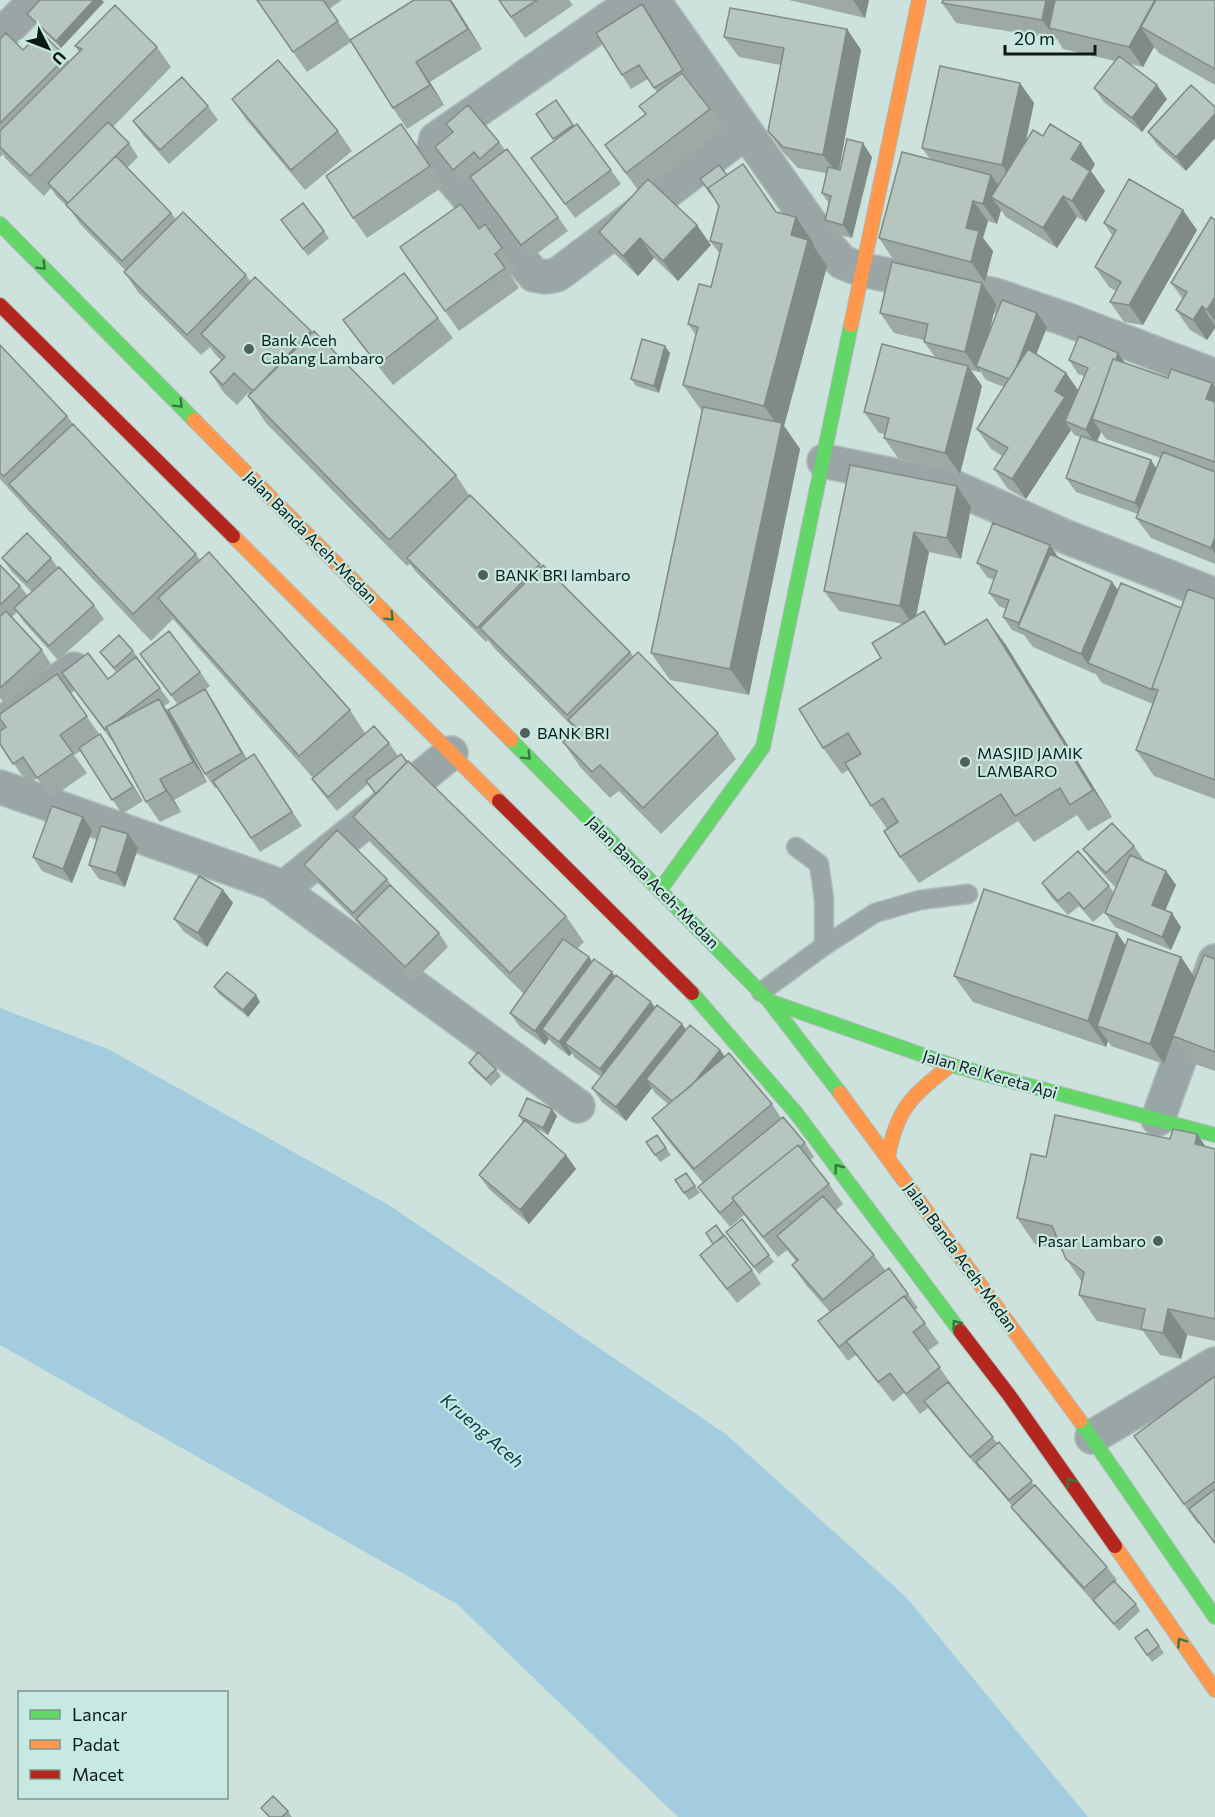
<svg xmlns="http://www.w3.org/2000/svg" width="1215" height="1817" font-family="Commissioner,sans-serif">
	<style>
		.water { fill: #a3cddf }
		.lines { fill: none; stroke-linecap: round; stroke-linejoin: round }
		.lane-casing { stroke: #adbcb9; stroke-width: 21 }
		.street-casing { stroke: #adbcb9; stroke-width: 36 }
		.fast-casing { stroke: #adbcb9; stroke-width: 16 }
		.slow-casing { stroke: #adbcb9; stroke-width: 16 }
		.jam-casing { stroke: #adbcb9; stroke-width: 16 }
		.lane { stroke: #9aa6a6; stroke-width: 18 }
		.street { stroke: #9aa6a6; stroke-width: 33 }
		.fast { stroke: #63d668; stroke-width: 14 }
		.slow { stroke: #ff974d; stroke-width: 14 }
		.jam { stroke: #b3261e; stroke-width: 14 }
		.wall { fill: #9da9a4; fill-rule: evenodd }
		.shaded-wall { fill: #808a86 }
		.building { fill: #b7c5bf; stroke: #808a86; stroke-width: 1.5 }
		.oneway { stroke: #387840 }
		.poi-dot { fill: #51605c; stroke: #c6eae1; stroke-width: 2 }
		.labels { text-anchor: middle; stroke-width: 4.5; stroke-linejoin: round; paint-order: stroke }
		.poi-label { font-size: 16px; fill: #0d1a17; stroke: #c6eae1; text-anchor: start }
		.street-label { font-size: 16px; fill: #0d1a17; stroke: #c6eae1 }
		.water-label { font-size: 18px; font-style: italic; fill: #0a374b; stroke: #c6eae1 }
	</style>
	<rect width="100%" height="100%" fill="#cee2dd"/>
	<path class="water" d="M0,1008L108,1049L389,1205L727,1435L906,1597L1088,1817H678L457,1604L0,1345Z"/>
	<g class="lines">
		<g class="lane-casing">
			<path id="lane" d="M824,946L875,913L920,900L968,894
				M761,992L824,946V899L819,864L796,847"/>
		</g>
		<g class="street-casing">
			<path id="street" d="M636,0L436,139L433,153L439,163L534,275L545,277L557,275L746,132
				M653,0L820,237L842,262L862,270L995,295L1068,320L1215,376
				M0,36L36,0
				M824,461L956,488L1064,536L1215,595
				M0,725L74,669
				M0,787L272,883L578,1106
				M281,890L451,753
				M1158,1119L1215,961
				M1092,1437L1215,1364"/>
		</g>
		<g class="fast-casing">
			<path id="fast" d="M0,224L194,420
				M511,740L769,1001L840,1093
				M660,890L763,747L851,325
				M692,993L796,1113L960,1331
				M769,1001L951,1065L1215,1135
				M1080,1421L1215,1617"/>
		</g>
		<g class="slow-casing">
			<path id="slow" d="M851,325L919,0
				M194,420L511,740
				M233,536L499,801
				M840,1093L1080,1421
				M888,1157C897,1107 913,1095 951,1065
				M1115,1546L1215,1690"/>
		</g>
		<g class="jam-casing">
			<path id="jam" d="M0,305L233,536
				M499,801L692,993
				M960,1331L1009,1395L1115,1546"/>
		</g>
		<use href="#lane" class="lane"/>
		<use href="#street" class="street"/>
		<use href="#fast" class="fast"/>
		<use href="#slow" class="slow"/>
		<use href="#jam" class="jam"/>
	</g>
	<path class="wall" d="M257,0H342L329,9L351,40L414,0H451L482,49L430,82L444,105L407,129L393,108L351,42L307,72Z
		M499,0H569L573,5L525,38Z
		M789,0H869L865,18Z
		M1215,0V85L1159,53L1154,47L1143,67L1130,64L1167,99L1142,132L1104,102L1094,88L1115,61L1063,49L1057,39L956,23L942,3Z
		M104,2L61,48L32,21L27,14Z
		M642,4L652,18L692,84L691,85L724,129L653,183L711,245L678,281L654,258L638,276L613,252L599,232L638,190L605,145L645,114L657,92L648,79L631,89L622,75Z
		M847,29L861,50L839,170L872,157L852,238L835,234L825,220L829,204L822,193L826,173L798,168L782,151L768,131L781,65L739,57L724,37Z
		M0,39L23,50L66,57L69,61L79,52L75,46L157,47L171,67L113,127L129,143L138,157L127,168L171,213L176,219L246,275L251,282L311,331L456,475L469,495L541,566L630,652L633,656L718,733L736,759L661,834L619,791L610,798L581,768L563,742L575,730L574,728L494,648L488,640L486,642L416,572L410,564L407,566L266,423L248,396L250,395L248,393L237,405L224,393L210,372L221,360L215,354L210,347L201,355L138,292L124,272L125,270L81,225L69,208L57,197L51,188L44,196L6,159L3,154L0,157Z
		M1020,83L1034,103L1026,141L1043,136L1095,164L1091,171L1105,191L1086,222L1077,217L1057,248L1006,217L1001,210L997,224L988,221L983,238L993,251L985,282L893,259L879,238L930,159L922,148Z
		M232,99L338,131L352,151L305,190L246,119Z
		M556,100L574,126L577,124L621,184L575,218L531,158L555,140L536,114Z
		M208,106L218,120L169,164L143,135L133,121Z
		M1215,107V138L1186,171L1158,146L1148,132Z
		M401,124L444,186L367,238L353,218Z
		M446,124L499,142L558,217L568,231L531,258L470,177L462,183L444,161L435,147L452,133Z
		M727,175L777,212L814,244V247L827,266L784,426L800,449L749,695L670,680L651,653L702,411L683,385L696,335L688,324L711,287L720,254L710,241Z
		M1215,220V328L1207,340L1190,330L1176,310L1183,299L1171,283Z
		M1104,223L1197,230L1143,325L1124,322L1110,302L1116,291L1109,287L1095,267L1112,235Z
		M485,224L516,269L510,274L519,288L459,331L400,247L479,229Z
		M286,227L324,231L329,238L308,256Z
		M996,304L989,334L1037,313L1047,327L1036,354L1066,373L1078,390L1084,376L1078,374L1069,360L1126,364L1168,378L1212,383L1215,387V564L1151,538L1136,518L1138,514L1076,492L1066,478L1080,437L1074,435L1071,430L1026,499L1008,489L994,469L1002,456L991,449L977,429L1004,387L986,380L980,371L979,372L971,370L982,386L960,474L898,458L884,438L885,434L879,433L864,412L935,357L924,342V340L894,333L880,313ZM1101,432L1106,439L1161,458L1156,469L1151,460L1097,441Z
		M438,318L453,338L393,385L358,341L343,320Z
		M0,345L67,416L74,425L196,554L200,560L350,710L365,733L389,743L398,756L407,762L566,916L584,942L577,949L589,957L592,962L612,972L615,977L655,1007L682,1024L686,1030L720,1050L725,1057L772,1104L781,1118L805,1143L814,1157L810,1160L829,1184L843,1204L836,1210L874,1255L885,1270L908,1294L918,1308L915,1310L939,1343L928,1351L954,1388H953L998,1444L1107,1567L1117,1580L1115,1582L1136,1604L1140,1611L1119,1631L1021,1520L1012,1506L981,1469L980,1470L928,1408L920,1414L904,1393L893,1402L856,1355L848,1361L818,1321L830,1312L806,1285L792,1265L796,1261L787,1250L778,1257L744,1215L730,1227L708,1200L698,1187L703,1183L666,1138L652,1118L668,1104L655,1093L652,1088L626,1121L602,1102L592,1088L601,1077L574,1057L572,1053L569,1056L552,1043L549,1039L545,1045L520,1027L510,1013L524,994L371,843L353,817L376,794L368,784L337,811L322,793L312,779L313,778L173,619L151,641L28,510L22,503L0,479Z
		M670,353L659,393L636,386L631,379Z
		M850,465L971,507L961,559L929,552L916,616L924,611L947,644L1006,645L1112,817L1088,831L1077,815L1034,842L1018,821L919,883L900,857L887,829L871,806L848,770L842,774L823,748L903,624L839,611L824,591Z
		M1050,545L1059,558L1112,582L1118,590L1181,608L1215,599V799L1154,776L1136,750L1153,704L1102,683L1095,673V674L1033,647L1024,635L1012,630L1003,617L1006,609L999,606L989,593L994,580L987,577L977,563Z
		M2,558H51L58,568L94,605L104,619L58,660L24,622L17,612L12,617L42,650L51,664L6,705L0,698V565L20,586L28,596L32,592L12,572Z
		M133,651L170,702L164,706L173,719L207,782L174,800L181,812L160,822L146,802L114,744L62,673L108,679L116,672L100,652Z
		M140,654L200,672L210,686L205,690L214,703L247,759L254,754L302,826L260,852L217,787L215,788L205,774L178,705Z
		M57,674L109,748L143,801L122,814L81,751L74,755L87,773L51,798L37,778L28,784L0,744L6,727Z
		M83,817L92,831L72,883L42,871L33,857Z
		M1134,846L1144,860L1143,861L1166,871L1176,885L1165,910L1181,927L1171,950L1115,927L1105,913L1107,910L1093,922L1079,906L1068,915L1051,897L1042,883L1109,886L1114,893L1117,885L1115,887L1093,863L1083,849Z
		M138,848L125,887L99,879L89,865Z
		M304,865L387,879L394,889L439,933L448,947L414,981L366,933L360,925L313,878Z
		M223,890L233,903L207,947L184,932L174,919Z
		M1117,933L1126,946L1181,957L1195,978L1215,959V1071L1192,1063L1174,1037L1164,1064L1111,1046L1108,1041L1106,1047L973,1002L954,976Z
		M214,987L256,995L260,1002L248,1017L219,994Z
		M469,1063L496,1069L501,1076L491,1086L474,1070Z
		M519,1116H557L548,1135L535,1128L566,1155L576,1169L529,1224L489,1189L479,1175L523,1122Z
		M657,1135L671,1155L660,1162L646,1142Z
		M1206,1147L1215,1149V1341L1187,1335L1181,1359L1160,1355L1143,1331L1097,1321L1079,1295L1082,1282L1066,1259L1062,1250L1035,1244L1017,1218L1046,1157Z
		M686,1173L700,1193L689,1200L675,1180Z
		M742,1219L774,1262L759,1274L731,1239Z
		M724,1236L752,1270L761,1284L737,1303L700,1255Z
		M1215,1376V1544L1199,1523L1198,1524L1134,1436Z
		M1135,1638L1159,1646L1164,1653L1152,1662Z
		M261,1808L288,1811L292,1817H268Z"/>
	<path class="shaded-wall" d="M94,0H102L104,2L61,48L56,41Z
		M450,0H451L454,4L482,49L468,29Z
		M853,0H869L865,18Z
		M1046,0H1064L1049,28L1057,40L1042,20Z
		M1155,0L1141,27L1154,47L1143,67L1129,47Z
		M642,4L652,18L692,84L683,70Z
		M847,29L861,50L838,175L823,155Z
		M416,62L430,82L444,105L430,85Z
		M1020,83L1034,103L1016,185L1002,165Z
		M1157,85L1167,99L1142,132L1132,118Z
		M1215,114V138L1186,171L1176,157Z
		M863,143L872,157L852,238L843,225Z
		M1081,143L1095,164L1091,171L1105,191L1086,222L1072,201L1071,159Z
		M991,175L1005,195L991,197L1001,210L997,224L983,204Z
		M1063,196L1077,217L1057,248L1043,228Z
		M973,201L988,221L983,238L993,251L985,282L971,262L966,228Z
		M1183,210L1197,230L1143,325L1129,305Z
		M796,217L814,244V247L827,266L784,426L800,449L749,695L730,669L780,429L764,406L791,235Z
		M697,225L711,245L678,281L663,261Z
		M640,238L654,258L638,276L623,256Z
		M982,283L996,304L980,368L976,366L980,371L979,372L965,352Z
		M1215,297V321L1207,310Z
		M1202,306L1215,326V328L1207,340L1193,320Z
		M1037,313L1047,327L1021,393L1011,379Z
		M665,346L670,353L659,393L654,386Z
		M1118,353L1128,367L1092,419L1101,432L1096,444L1086,430Z
		M968,366L982,386L960,474L945,453Z
		M1066,373L1080,393L1065,421L1071,430L1026,499L1012,479L1055,391Z
		M1212,383L1215,387V412L1206,399Z
		M1151,460L1160,474L1144,517L1135,503Z
		M957,486L971,507L961,559L947,538Z
		M914,532L929,552L914,626L900,606Z
		M1215,537V554L1211,548Z
		M1050,545L1059,559L1019,623Z
		M1112,582L1126,602L1088,663L1095,674L1081,654Z
		M924,611L942,637L963,671L945,645Z
		M987,619L1006,645L1112,817L1093,790Z
		M205,689L214,703L251,767L242,753Z
		M159,699L173,719L207,782L193,762Z
		M100,734L109,748L143,801L133,787Z
		M160,779L174,800L181,812L166,791Z
		M83,817L92,831L72,883L63,869Z
		M128,834L138,848L125,887L116,873Z
		M1166,871L1176,885L1162,918L1152,905Z
		M223,890L233,903L207,947L198,933Z
		M1172,913L1181,927L1171,950L1162,937Z
		M1117,933L1135,959L1097,1026L1108,1041L1106,1047L1088,1021Z
		M589,957L598,971L542,1029L549,1039L545,1045L535,1031Z
		M1181,957L1195,978L1164,1064L1150,1044Z
		M612,972L622,986L565,1043L572,1053L569,1056L559,1042Z
		M256,995L260,1002L248,1017L243,1010Z
		M651,1002L661,1016L610,1083L600,1069Z
		M682,1024L692,1038L646,1079L652,1088L626,1121L616,1107Z
		M720,1050L730,1064L676,1104Z
		M552,1109L557,1116L548,1135L543,1128Z
		M1197,1134L1215,1160L1195,1144Z
		M566,1155L576,1169L529,1224L520,1210Z
		M1168,1309L1187,1335L1181,1359L1163,1333Z"/>
	<path class="building" d="M40,0H94L56,41L27,14Z
		M257,0H323L338,21L293,52Z
		M414,0H450L468,29L416,62L430,85L393,108L350,40Z
		M499,0H537L511,17Z
		M943,0H1046L1042,20L942,3Z
		M1055,0H1155L1129,47L1049,28Z
		M1156,0H1215V69L1141,27Z
		M642,4L683,70L654,88L639,65L622,75L596,33Z
		M115,5L157,47L30,176L0,147V131L82,49L75,46Z
		M730,8L847,29L823,155L783,147L768,131L784,48L724,37Z
		M41,32L66,57L0,123V39L6,33L23,50Z
		M1119,56L1157,85L1132,118L1094,88Z
		M278,60L338,131L291,170L232,99Z
		M940,66L1020,83L1002,165L922,148Z
		M682,73L710,109L626,173L605,145L646,114L639,106Z
		M182,77L208,106L160,150L133,121Z
		M1191,85L1215,107V114L1176,157L1148,132Z
		M556,100L573,125L553,139L536,114Z
		M468,105L499,142L480,159L474,152L453,170L435,147L453,132L446,124Z
		M108,122L129,143L68,203L48,183Z
		M401,124L430,166L353,218L326,176Z
		M577,124L611,170L565,204L531,158Z
		M1050,124L1081,143L1071,159L1090,171L1072,201L1063,196L1043,228L991,197L1033,130L1043,136Z
		M847,139L863,143L843,225L825,220L831,196L822,193L828,167L840,170Z
		M507,149L558,217L521,245L470,177Z
		M902,152L991,175L983,204L973,201L966,228L979,231L971,262L879,238Z
		M116,156L171,213L122,261L66,205Z
		M743,164L776,212L796,217L791,235L808,240L764,406L683,385L698,327L688,324L699,284L711,287L722,244L710,241L719,206L708,188Z
		M719,165L727,175L708,188L714,198L700,179Z
		M648,179L697,225L663,261L640,238L623,256L599,232Z
		M1129,179L1183,210L1129,305L1110,302L1121,282L1095,267L1116,230L1104,223Z
		M303,203L324,231L303,249L281,220Z
		M461,204L479,229L485,224L502,248L495,254L505,268L445,311L400,247Z
		M183,212L246,275L187,335L124,272Z
		M1211,217L1215,220V297L1207,310L1202,306L1193,320L1176,310L1187,292L1171,283Z
		M892,262L982,283L965,352L924,342L928,324L880,313Z
		M404,273L438,318L378,365L343,320Z
		M255,277L311,331L253,391L234,373L223,385L210,372L225,357L201,334Z
		M1002,300L1037,313L1016,368L1009,379L976,366Z
		M314,331L456,475L389,540L248,396Z
		M1079,336L1118,353L1116,360L1113,359L1097,404L1086,430L1065,421L1088,368L1069,360Z
		M642,339L665,346L654,386L631,379Z
		M882,344L968,366L945,453L884,438L889,418L864,412Z
		M0,345L67,416L4,476L0,473Z
		M1028,349L1066,373L1055,391L1065,397L1012,479L994,469L1008,448L977,429Z
		M1113,359L1168,378L1171,369L1212,383L1206,399L1215,402V462L1092,419Z
		M703,407L782,423L730,669L651,653Z
		M73,424L196,554L133,614L9,484Z
		M1081,436L1151,460L1135,503L1066,478Z
		M1163,452L1215,472V537L1211,548L1136,518Z
		M850,465L957,486L947,538L914,532L900,606L824,591Z
		M470,495L540,564L477,628L407,558Z
		M993,523L1050,545L1019,623L1003,617L1009,600L989,593L997,571L977,563Z
		M27,533L51,558L27,582L2,558Z
		M209,552L350,710L299,756L158,598Z
		M1050,554L1112,582L1081,654L1018,627Z
		M0,565L20,586L0,605Z
		M543,565L630,652L567,715L480,628Z
		M59,567L94,605L49,646L14,608Z
		M1121,583L1181,608L1152,688L1153,690L1088,663Z
		M1188,589L1215,599V780L1136,750L1158,690L1152,688Z
		M6,611L42,650L0,688V616Z
		M924,611L945,645L987,619L1093,790L1070,805L1060,788L1015,816L1001,794L900,857L884,831L898,822L883,798L871,806L845,763L861,754L848,733L823,748L799,709L881,658L872,643Z
		M169,631L200,672L171,695L140,654Z
		M119,635L133,651L114,668L100,652Z
		M638,652L718,733L643,808L600,765L592,772L563,742L577,728L568,720Z
		M88,653L108,679L136,657L160,688L115,722L106,727V729L105,730L62,673Z
		M57,674L87,716L60,735L73,753L37,778L23,757L13,764L0,744V731L6,727L0,719V714Z
		M205,689L242,753L205,774L168,710Z
		M159,699L193,762L160,779L166,791L146,802L106,727Z
		M374,726L389,743L328,797L312,779Z
		M100,734L133,787L112,800L79,748Z
		M254,754L292,812L251,838L213,781Z
		M401,754L407,762L376,794L366,781Z
		M408,761L566,916L510,973L353,817Z
		M52,806L83,817L63,869L33,857Z
		M1112,823L1134,846L1106,873L1083,849Z
		M101,826L128,834L116,873L89,865Z
		M337,830L387,879L353,913L304,865Z
		M1078,851L1109,886L1084,909L1069,892L1058,901L1042,883Z
		M1130,855L1166,871L1152,905L1172,913L1162,937L1105,913Z
		M199,876L223,890L198,933L174,919Z
		M390,885L439,933L405,967L356,919Z
		M984,889L1117,933L1088,1021L954,976Z
		M563,939L589,957L535,1031L510,1013Z
		M1128,939L1181,957L1150,1044L1097,1026Z
		M1204,955L1215,959V1052L1173,1036Z
		M594,959L612,972L559,1042L542,1029Z
		M227,972L256,995L243,1010L214,987Z
		M616,975L651,1002L600,1069L565,1043Z
		M657,1005L682,1024L616,1107L592,1088Z
		M690,1025L720,1050L692,1085L672,1101L646,1079Z
		M478,1052L496,1069L486,1079L469,1063Z
		M729,1053L772,1104L694,1169L652,1118Z
		M527,1098L552,1109L543,1128L519,1116Z
		M1055,1115L1170,1139L1173,1129L1197,1134L1195,1144L1215,1149V1319L1168,1309L1163,1333L1141,1329L1145,1309L1079,1295L1084,1272L1066,1259L1052,1226L1017,1218L1031,1154L1046,1157Z
		M783,1117L805,1143L800,1147L798,1145L732,1198L734,1201L720,1213L698,1187Z
		M525,1120L566,1155L520,1210L479,1175Z
		M657,1135L666,1148L655,1155L646,1142Z
		M798,1145L829,1184L763,1237L732,1198Z
		M686,1173L695,1186L684,1193L675,1180Z
		M823,1196L874,1255L823,1300L792,1265L798,1260L777,1236Z
		M742,1219L769,1255L754,1267L726,1232Z
		M716,1225L724,1236L713,1244L706,1233Z
		M724,1235L752,1270L727,1289L700,1255Z
		M889,1268L908,1294L905,1297L904,1296L839,1347L818,1321Z
		M904,1296L925,1323L913,1332L940,1367L906,1394L890,1373L878,1382L846,1341Z
		M1215,1376V1481L1184,1504L1134,1436Z
		M948,1382L993,1437L970,1457L924,1401Z
		M999,1442L1032,1481L1009,1500L976,1462Z
		M1035,1485L1107,1567L1084,1588L1011,1507Z
		M1215,1489V1543L1189,1509Z
		M1114,1581L1136,1604L1114,1624L1093,1600Z
		M1147,1629L1159,1646L1147,1655L1135,1638Z
		M273,1796L288,1811L282,1817H270L261,1808Z"/>
	<defs><path id="oneway-chevron" d="M-2-3.5L2.5 0L-2 3.5" fill="none" stroke-width="1.6" stroke-linecap="round" stroke-linejoin="round" transform="scale(1.5)"/></defs>
	<g class="oneway">
		<use href="#oneway-chevron" transform="translate(42 266) rotate(45)"/>
		<use href="#oneway-chevron" transform="translate(179 404) rotate(45)"/>
		<use href="#oneway-chevron" transform="translate(390 617) rotate(45)"/>
		<use href="#oneway-chevron" transform="translate(527 756) rotate(45)"/>
		<use href="#oneway-chevron" transform="translate(838 1168) rotate(-127)"/>
		<use href="#oneway-chevron" transform="translate(956 1324) rotate(-127)"/>
		<use href="#oneway-chevron" transform="translate(1070 1482) rotate(-125)"/>
		<use href="#oneway-chevron" transform="translate(1181 1642) rotate(-125)"/>
	</g>
	<g class="poi-dot">
		<circle cx="249" cy="349" r="6"/>
		<circle cx="483" cy="575" r="6"/>
		<circle cx="525" cy="733" r="6"/>
		<circle cx="965" cy="762" r="6"/>
		<circle cx="1158" cy="1241" r="6"/>
	</g>
	<g class="labels">
		<g class="poi-label">
			<text x="261" y="346">Bank Aceh<tspan x="261" dy="18">Cabang Lambaro</tspan></text>
			<text x="495" y="581">BANK BRI lambaro</text>
			<text x="537" y="739">BANK BRI</text>
			<text x="977" y="759">MASJID JAMIK<tspan x="977" dy="18">LAMBARO</tspan></text>
			<text x="1146" y="1247" text-anchor="end">Pasar Lambaro</text>
		</g>
		<g class="street-label">
			<text transform="translate(311 537) rotate(45)" y="6">Jalan Banda Aceh-Medan</text>
			<text transform="translate(653 882) rotate(45)" y="6">Jalan Banda Aceh-Medan</text>
			<text transform="translate(990 1074) rotate(16)" y="6">Jalan Rel Kereta Api</text>
			<text transform="translate(961 1257) rotate(54)" y="6">Jalan Banda Aceh-Medan</text>
		</g>
		<g class="water-label">
			<text transform="translate(482 1431) rotate(41)" y="6">Krueng Aceh</text>
		</g>
	</g>
	<rect x="18" y="1691" width="210" height="108" fill="#c6eae1" stroke="#7c9790" stroke-width="1.5"/>
	<rect x="30" y="1710" width="30" height="9" fill="#63d668" stroke="#7c9790" stroke-width="1.5"/>
	<text x="72" y="1721" font-size="18" fill="#0d1a17">Lancar</text>
	<rect x="30" y="1740" width="30" height="9" fill="#ff974d" stroke="#7c9790" stroke-width="1.5"/>
	<text x="72" y="1751" font-size="18" fill="#0d1a17">Padat</text>
	<rect x="30" y="1770" width="30" height="9" fill="#b3261e" stroke="#7c9790" stroke-width="1.5"/>
	<text x="72" y="1781" font-size="18" fill="#0d1a17">Macet</text>
	<g transform="translate(48 48) rotate(132)" stroke="#c6eae1" stroke-width="4.5" paint-order="stroke">
	<path d="M0-4.5L10 22L0 15L-10 22Z" fill="#0d1a17"/>
	<text y="-9" font-size="16" font-weight="bold" text-anchor="middle" fill="#0d1a17">U</text>
	</g>
	<path d="M1005 45v9h90v-9" fill="none" stroke="#0d1a17" stroke-width="3"/>
	<text x="1014" y="45" font-size="18" fill="#0d1a17" stroke="#c6eae1" stroke-width="4.5" paint-order="stroke">20 m</text>
</svg>
